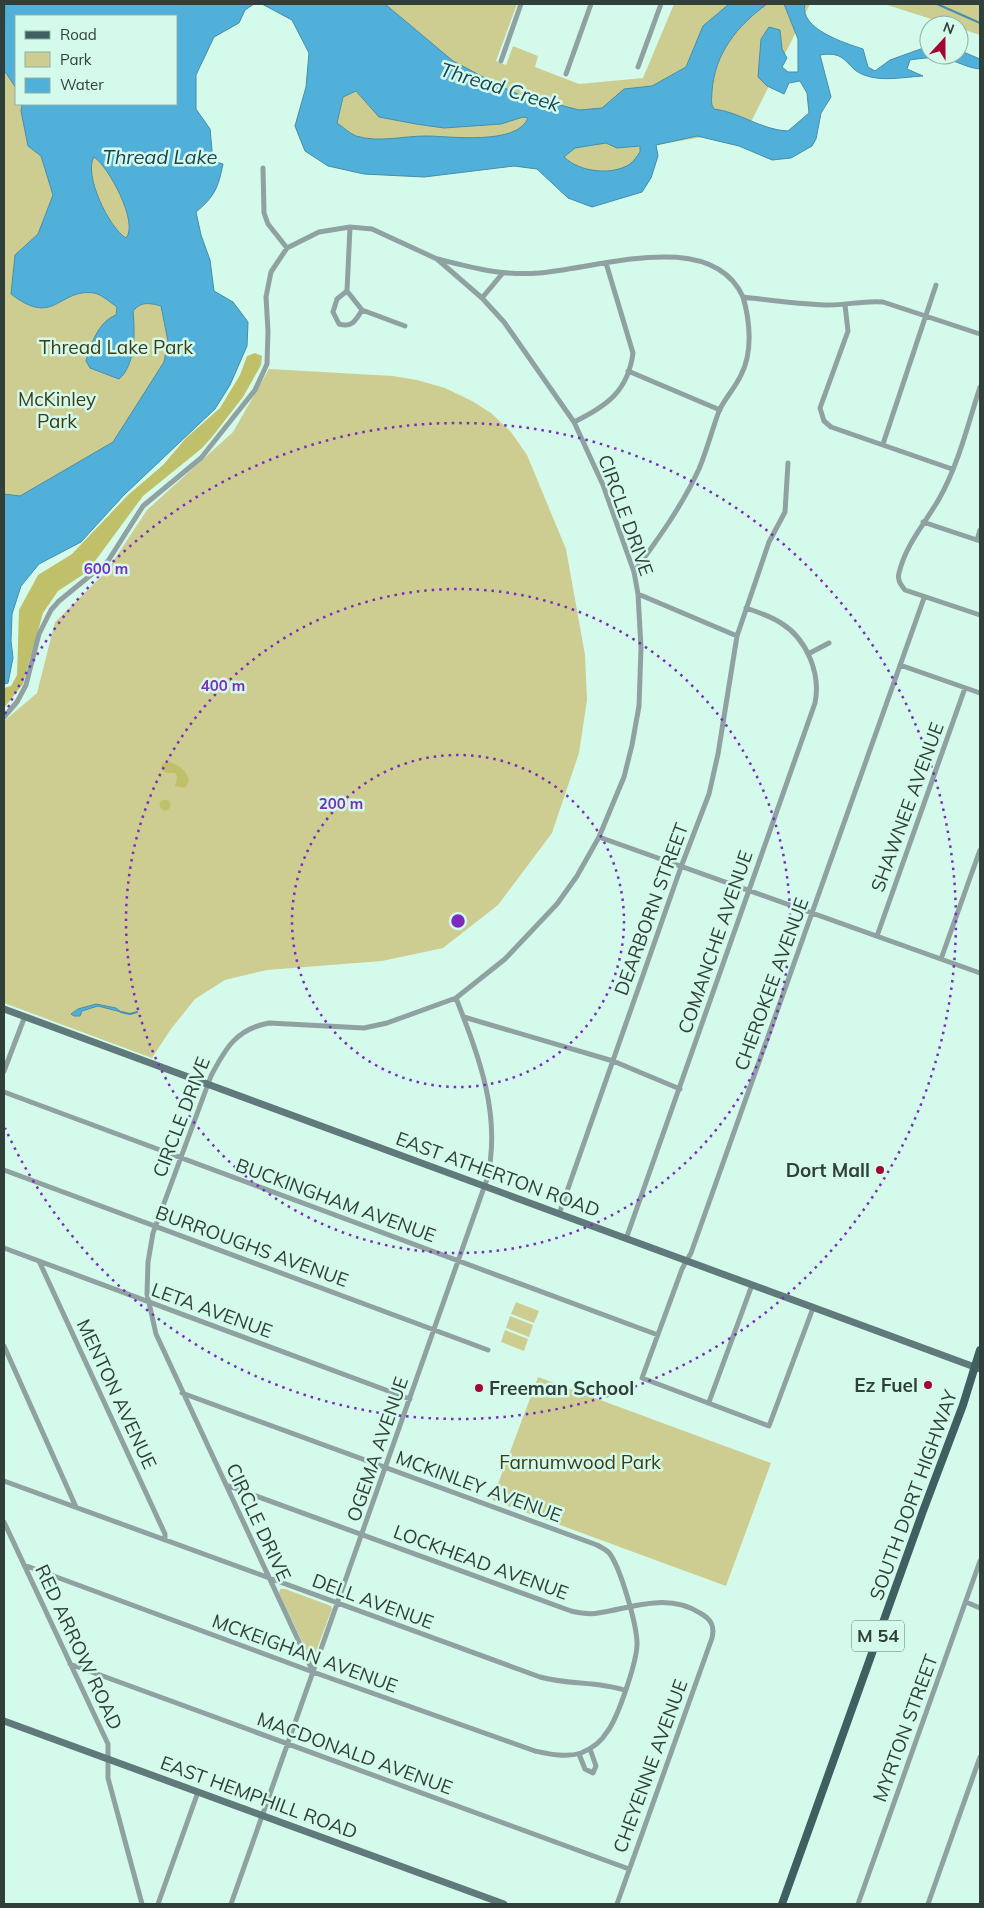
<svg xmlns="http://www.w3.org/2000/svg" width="984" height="1908" font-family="Mulish,sans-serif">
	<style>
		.green { fill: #cdcd92; fill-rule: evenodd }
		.forest { fill: #c1c06a }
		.water { fill: #50b0da; stroke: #468eaa; fill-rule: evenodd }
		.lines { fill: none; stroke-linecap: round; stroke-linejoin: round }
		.stream { stroke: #468eaa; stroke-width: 2 }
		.street { stroke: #8fa1a1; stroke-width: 5 }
		.secondary { stroke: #607a7b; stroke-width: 7 }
		.primary { stroke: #3f5f61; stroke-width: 8 }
		.ring { fill: none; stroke: #7b2cbf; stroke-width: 2.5; stroke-dasharray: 2.5 5 }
		.poi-dot { fill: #a40632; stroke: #d4faeb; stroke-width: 2 }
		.labels { text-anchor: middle; stroke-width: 5; stroke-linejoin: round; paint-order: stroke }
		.shield { fill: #d4faeb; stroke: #61776e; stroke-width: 1 }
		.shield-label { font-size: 18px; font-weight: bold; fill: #303f39 }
		.park-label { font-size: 19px; fill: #3c3b16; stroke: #d4faeb }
		.street-label { font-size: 19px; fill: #303f39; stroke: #d4faeb }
		.poi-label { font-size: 19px; font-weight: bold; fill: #303f39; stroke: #d4faeb; text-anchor: end }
		.water-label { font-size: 20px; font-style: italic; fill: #1a4456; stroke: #d4faeb }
		.centre { fill: #7b2cbf; stroke: #d4faeb; stroke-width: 2.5 }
		.ring-label { font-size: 15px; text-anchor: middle; font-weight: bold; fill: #7b2cbf; stroke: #d4faeb; stroke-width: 5; stroke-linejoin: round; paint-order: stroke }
	</style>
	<rect width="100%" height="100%" fill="#d4faeb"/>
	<path class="green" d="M4,4H254L245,10L239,23L214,37L196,75V109L210,129L213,161L223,164C218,186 214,198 196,212L201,235L210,260L214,291L233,302L248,322L247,346L230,385L215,409L124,495L81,542L39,564L21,586L12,614L11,641L13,658L8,683L4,684ZM16,16H176V104H16Z
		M262,4H517L496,61L506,65L513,46L538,56L535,67L579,84L643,78L674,4H810L739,146L703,137L656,145L658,156L651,178L642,192L592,207L568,198L537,169L514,166L424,177L364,174L328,166L305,151L295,126L306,87L309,53L292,20Z
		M884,4H980V35L959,28V25H950Z
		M269,369L393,376L417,380L445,388L472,401L491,413L511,432L527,455L566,549L585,655L587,700L579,753L552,833L498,905L443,948L382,961L267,970L225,980L195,999L171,1029L152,1058L4,1003V721L37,693L55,622L106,572L147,510L233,432Z
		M516,1302L539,1311L534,1323L511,1314Z
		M510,1316L533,1325L529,1337L506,1328Z
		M505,1330L528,1339L524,1351L501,1342Z
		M538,1377L771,1463L726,1586L492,1500Z
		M280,1589H285L331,1606L332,1609L313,1659L310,1658L279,1593Z"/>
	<path class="forest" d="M255,353L262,356L261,365L243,397L212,437L201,449L143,496L87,572L58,591L43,613L23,684L4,708V688L11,686L17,675L19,610L38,575L72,554L128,495L163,465L186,438L220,408L240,375L247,356Z
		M168,762C178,764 187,770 189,781L185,788L175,786L177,777L175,773H166L161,768L162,764Z
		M159.5 805a5.5 5.5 0 1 1 11 0a5.5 5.5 0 1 1-11 0Z"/>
	<path class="water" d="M5,4H254L245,10L239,23L214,37L196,75V109L210,129L213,161L223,164C218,188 215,196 196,212L201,235L210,260L214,291L233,302L248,322L247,346L230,385L215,409L124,495L81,542L39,564L21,586L12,614L11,641L13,658L8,683L4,684V494L20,496L113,442L164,362L168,341L161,306C149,303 142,301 133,311C135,331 136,365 119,379L90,368L86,361C91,344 98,322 116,315L117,307C111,303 101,294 94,293C58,288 55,328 11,294L15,255L38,234L53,195L41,156L28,146L21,111L22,104H176V16H16V88L4,70ZM94,157C109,167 139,223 126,238C109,228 83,174 94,157Z
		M262,4H385L453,61L500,86L542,105L556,104L579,110L602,108L624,89L652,86L686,67L703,26L729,4H767C737,26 715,53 712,91C712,98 710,103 714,109C740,112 761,130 788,131L809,113L807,93L800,81L789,83L784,94L767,86L758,77L761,39L769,27L780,30L782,49L787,58L782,67L788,72H798V39L784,4H805C799,29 845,43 863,49L868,67L875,71L890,60L929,46V55H959V50L961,51L980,59V69C968,68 961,63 950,60C937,56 923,58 910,60L907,69L923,76C904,77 882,82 864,75C845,68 848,50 820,55L831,97L821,113L816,139L812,146L791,158L772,160L739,146L697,136L656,145L658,156L651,178L642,192L592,207L568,198L537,169L514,166L424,177L364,174L328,166L305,151L295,126L306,87L309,53L292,20ZM356,91L379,117L416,124L444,128L501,124L523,117L528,118C517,146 449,136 426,136C402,136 379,143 356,136C349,133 343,127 337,123L343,97ZM606,143L617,148L640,146V152C637,156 634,161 630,164C612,176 579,172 564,157L575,148Z
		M96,1004L116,1008L121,1012L98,1006L82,1011L80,1016H74L71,1014L78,1009Z"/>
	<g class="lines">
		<path class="stream" d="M937,4L980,23
			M121,1012L130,1014L137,1012"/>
		<path class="street" d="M501,61L521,4
			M638,67L661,4
			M566,74L591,4
			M263,168L264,213L268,224L287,248
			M350,227L347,291L337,299L333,312L339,324C352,328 356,320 362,310
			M438,259C473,268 503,276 539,273C597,269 711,227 743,297C770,300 798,304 825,305C844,306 863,300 883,302L980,334
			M347,291L362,310L405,326
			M482,298L502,274
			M845,305L848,331L820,408L824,421L831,427L952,469
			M628,371L720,410
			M980,387C968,424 958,466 939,499C924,525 906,544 899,573C897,580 901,585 905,590L980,615
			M574,422C607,406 628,391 633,353L606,263
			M883,444L936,285
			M923,522L980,541
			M977,540L980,530
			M634,572C658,539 682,506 699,469C707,450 712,430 719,411C725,398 735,388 741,375C753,352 750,321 743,297
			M638,594L737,636
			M808,654L829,643
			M900,665L980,693
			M4,717L17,702L26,685L39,634L51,610L59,601L108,561L143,506L201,458L255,390L267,364L268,331L266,297L271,272L287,248L319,232L350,227L372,229L437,259L482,298L504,322L574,422L603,485L634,572L638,594L641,648L639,706L632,745L624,777L599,837L577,876L557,904L505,959L456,998L387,1023L364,1028L269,1023C236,1029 225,1049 211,1076L153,1233L148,1262L147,1294L156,1334L313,1672
			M599,837L980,973
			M877,936L965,688
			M941,959L980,850
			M464,1017L613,1061L680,1089
			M4,1071L25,1016
			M4,1092L658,1335
			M4,1170L488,1350
			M559,1214L681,867L709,794L718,754L737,636L769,542L785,512L788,463
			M626,1239L815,703C821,674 807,639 781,623C770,616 758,612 746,608
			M4,1248L410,1399
			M39,1261L165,1534V1540
			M813,1308L769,1426L642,1378L682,1269L691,1253L924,598
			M4,1346L76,1507
			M709,1402L752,1285
			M4,1481L540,1677C568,1685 597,1681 624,1690
			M226,1485L571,1611C580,1613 589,1615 598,1613C633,1608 667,1592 700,1613C711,1619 715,1626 712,1638L617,1904
			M4,1522L108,1744V1778L142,1904
			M24,1565L313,1672L535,1751C549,1754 566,1758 581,1753C591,1749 601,1742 607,1732C618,1718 638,1659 637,1642C636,1622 621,1570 610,1554C607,1550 602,1548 597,1545L182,1393
			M966,1602L980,1608
			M70,1664L629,1869
			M579,1754L585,1769L593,1773L596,1766L590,1749
			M158,1904L198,1792
			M231,1904L487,1179C502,1116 479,1057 456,998
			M858,1904L980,1561
			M928,1904L980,1757"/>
		<path class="secondary" d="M4,1009L980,1369
			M4,1721L504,1904"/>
		<path class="primary" d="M782,1904L923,1511L963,1405L980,1350"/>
	</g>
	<g class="ring">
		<circle cx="458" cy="921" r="166"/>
		<circle cx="458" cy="921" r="332"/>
		<path d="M5 714A498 498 0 1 1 5 1128"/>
	</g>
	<g class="poi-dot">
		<circle cx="880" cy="1170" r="5"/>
		<circle cx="928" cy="1385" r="5"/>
		<circle cx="479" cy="1388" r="5"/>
	</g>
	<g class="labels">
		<rect class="shield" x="852" y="1620.5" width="52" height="31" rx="4"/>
		<g class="shield-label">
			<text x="878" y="1642">M 54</text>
		</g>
		<g class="park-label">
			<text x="116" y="354">Thread Lake Park</text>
			<text x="57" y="406">McKinley<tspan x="57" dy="22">Park</tspan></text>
			<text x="580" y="1469">Farnumwood Park</text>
		</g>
		<g class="street-label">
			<text transform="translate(626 515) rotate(70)" y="7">CIRCLE DRIVE</text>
			<text transform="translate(907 807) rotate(-70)" y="7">SHAWNEE AVENUE</text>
			<text transform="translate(651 909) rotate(-70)" y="7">DEARBORN STREET</text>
			<text transform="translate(715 942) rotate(-71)" y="7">COMANCHE AVENUE</text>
			<text transform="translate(771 984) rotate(-70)" y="7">CHEROKEE AVENUE</text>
			<text transform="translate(181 1117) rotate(-69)" y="7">CIRCLE DRIVE</text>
			<text transform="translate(498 1174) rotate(20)" y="7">EAST ATHERTON ROAD</text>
			<text transform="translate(336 1200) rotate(20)" y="7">BUCKINGHAM AVENUE</text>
			<text transform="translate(252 1246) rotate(20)" y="7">BURROUGHS AVENUE</text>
			<text transform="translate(212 1310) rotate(20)" y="7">LETA AVENUE</text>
			<text transform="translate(117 1394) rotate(65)" y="7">MENTON AVENUE</text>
			<text transform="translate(377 1449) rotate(-71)" y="7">OGEMA AVENUE</text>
			<text transform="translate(479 1486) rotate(20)" y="7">MCKINLEY AVENUE</text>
			<text transform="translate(913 1495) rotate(-70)" y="7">SOUTH DORT HIGHWAY</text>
			<text transform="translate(259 1522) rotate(65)" y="7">CIRCLE DRIVE</text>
			<text transform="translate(481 1562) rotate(20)" y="7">LOCKHEAD AVENUE</text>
			<text transform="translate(373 1601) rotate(20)" y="7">DELL AVENUE</text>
			<text transform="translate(79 1647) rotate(65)" y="7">RED ARROW ROAD</text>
			<text transform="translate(305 1653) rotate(20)" y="7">MCKEIGHAN AVENUE</text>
			<text transform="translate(905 1728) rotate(-70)" y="7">MYRTON STREET</text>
			<text transform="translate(355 1753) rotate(20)" y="7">MACDONALD AVENUE</text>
			<text transform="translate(650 1766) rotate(-70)" y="7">CHEYENNE AVENUE</text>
			<text transform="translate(259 1797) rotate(20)" y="7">EAST HEMPHILL ROAD</text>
		</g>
		<g class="poi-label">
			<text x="870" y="1177">Dort Mall</text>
			<text x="918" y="1392">Ez Fuel</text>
			<text x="489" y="1395" text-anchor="start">Freeman School</text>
		</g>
		<g class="water-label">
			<text transform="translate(500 87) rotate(17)" y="7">Thread Creek</text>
			<text x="160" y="164">Thread Lake</text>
		</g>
	</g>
	<circle cx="458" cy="921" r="8" class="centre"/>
	<g class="ring-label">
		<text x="106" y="574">600 m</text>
		<text x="223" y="691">400 m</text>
		<text x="341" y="809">200 m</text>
	</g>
	<rect width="984" height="1908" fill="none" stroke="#303f39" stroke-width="10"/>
	<rect x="15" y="15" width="162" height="90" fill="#d4faeb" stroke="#92afa4"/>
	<rect x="25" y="31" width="25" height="8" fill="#3f5f61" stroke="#92afa4"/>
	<text x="60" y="40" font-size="15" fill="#303f39">Road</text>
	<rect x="25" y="52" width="25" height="15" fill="#cdcd92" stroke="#92afa4"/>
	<text x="60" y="65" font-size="15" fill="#303f39">Park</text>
	<rect x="25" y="78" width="25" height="15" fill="#50b0da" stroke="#92afa4"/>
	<text x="60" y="90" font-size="15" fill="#303f39">Water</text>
	<g transform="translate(944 40) rotate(21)"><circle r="24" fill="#d4faeb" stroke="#92afa4"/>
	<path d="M0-4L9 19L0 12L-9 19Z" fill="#a40632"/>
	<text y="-8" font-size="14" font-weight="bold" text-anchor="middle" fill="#303f39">N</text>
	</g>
</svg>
